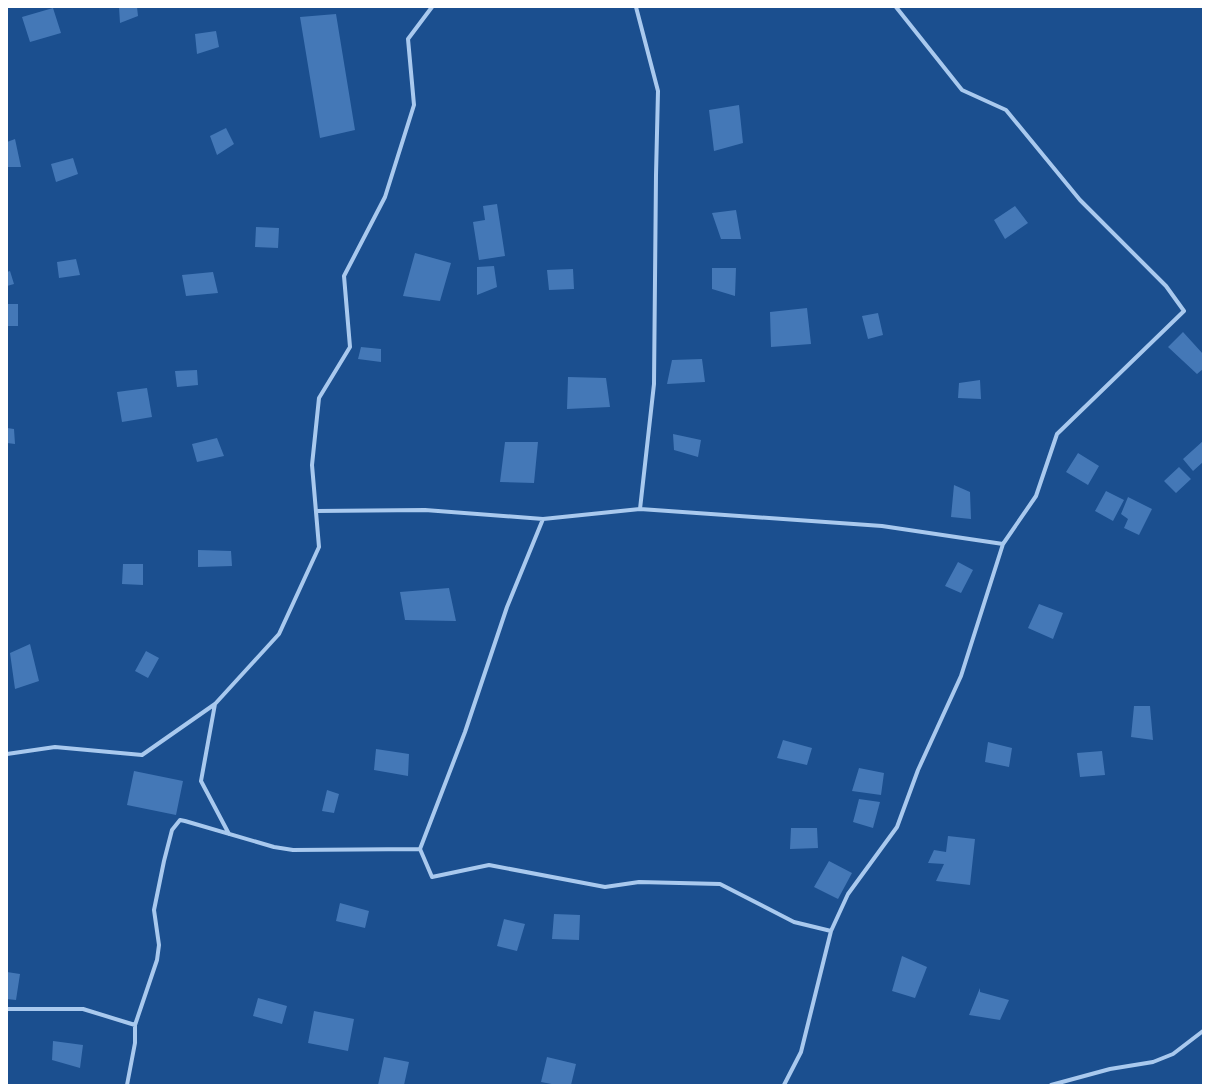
<svg xmlns="http://www.w3.org/2000/svg" width="1210" height="1092" font-family="Lato,sans-serif">
	<style>
		.building { fill: #4478b7 }
		.lines { fill: none; stroke-linecap: round; stroke-linejoin: round }
		.street { stroke: #a9c9ee; stroke-width: 4 }
	</style>
	<rect width="100%" height="100%" fill="#1b4f8f"/>
	<path class="building" d="M119,7H137L138,16L120,23Z
		M53,8L61,33L30,42L22,17Z
		M336,14L355,130L320,138L300,17Z
		M216,31L219,47L197,54L195,34Z
		M739,105L743,143L714,151L709,110Z
		M226,128L234,144L217,155L210,136Z
		M15,139L21,167H7V142Z
		M73,158L78,174L56,182L51,164Z
		M497,204L505,256L479,260L473,222L485,220L483,206Z
		M1015,206L1028,223L1005,239L994,220Z
		M736,210L741,239H721L712,213Z
		M256,227L279,228L278,248L255,247Z
		M415,253L451,263L440,301L403,296Z
		M76,259L80,275L59,278L57,262Z
		M494,266L497,287L477,295V267Z
		M712,268H736L735,296L712,289Z
		M573,269L574,289L549,290L547,270Z
		M10,271L14,284L7,286V272Z
		M213,272L218,293L186,296L182,275Z
		M7,304H18V326H7Z
		M807,308L811,344L771,347L770,312Z
		M878,313L883,335L868,339L862,316Z
		M1183,332L1203,354V369L1197,374L1168,347Z
		M361,347L381,349V362L358,359Z
		M702,359L705,382L667,384L672,360Z
		M197,370L198,385L177,387L175,371Z
		M568,377L606,378L610,407L567,409Z
		M980,380L981,399L958,398L959,383Z
		M147,388L152,417L122,422L117,392Z
		M7,428L14,429L15,444L7,443Z
		M673,434L701,440L698,457L674,450Z
		M217,438L224,456L197,462L192,444Z
		M1203,441V462L1193,471L1183,459Z
		M505,442H538L534,483L500,482Z
		M1078,453L1099,466L1088,485L1066,472Z
		M1179,467L1191,479L1176,493L1164,481Z
		M954,485L970,492L971,519L951,517Z
		M1106,491L1124,500L1113,521L1095,511Z
		M1128,497L1152,509L1139,535L1124,528L1128,519L1121,514Z
		M198,550L231,551L232,566L198,567Z
		M958,562L973,570L961,593L945,586Z
		M123,564H143V585L122,584Z
		M449,588L456,621L405,620L400,592Z
		M1039,604L1063,613L1053,639L1028,628Z
		M30,644L39,681L15,689L10,653Z
		M146,651L159,658L148,678L135,671Z
		M1134,706H1150L1153,740L1131,737Z
		M783,740L812,748L807,765L777,758Z
		M988,742L1012,748L1009,767L985,762Z
		M376,749L409,754L408,776L374,770Z
		M1102,751L1105,775L1080,777L1077,753Z
		M859,768L884,773L881,795L852,791Z
		M134,771L183,781L176,815L127,805Z
		M327,790L339,794L334,813L322,811Z
		M859,799L880,802L873,828L853,822Z
		M791,828H817L818,848L790,849Z
		M948,836L975,839L970,885L936,881L944,864L928,863L934,850L946,852Z
		M829,861L852,873L838,899L814,887Z
		M340,903L369,911L365,928L336,921Z
		M554,914L580,915L579,940L552,939Z
		M504,919L525,924L517,951L497,946Z
		M902,956L927,967L915,998L892,991Z
		M7,972L20,974L16,1000L7,999Z
		M980,988V992L1009,1000L1000,1020L969,1015Z
		M258,998L287,1006L282,1024L253,1016Z
		M314,1011L354,1019L348,1051L308,1043Z
		M53,1041L83,1045L80,1068L52,1060Z
		M384,1057L409,1062L404,1085H378Z
		M547,1057L576,1064L571,1085H557L541,1082Z"/>
	<g class="lines">
		<path class="street" d="M636,7L658,91L656,175L654,384L640,509
			M896,7L962,90L1006,110L1080,200L1166,286L1184,311L1057,434L1036,496L1003,544
			M543,519L640,509L882,526L1003,544L961,676L918,770L897,827L848,894L831,931L801,1052L784,1085
			M215,704L201,781L229,834
			M7,754L55,747L142,755L215,704L279,634L319,547L312,465L319,398L350,347L344,276L385,197L414,105L408,39L432,7
			M420,849L432,877L489,865L605,887L639,882L720,884L794,922L831,931
			M7,1009H83L135,1025
			M127,1085L135,1043V1025L157,960L159,945L154,910L164,861L172,830L180,820L185,821L274,847L293,850L420,849L465,732L507,607L543,519L425,510L316,511
			M1051,1085L1110,1069L1153,1062L1173,1054L1203,1031"/>
	</g>
	<rect width="1210" height="1092" fill="none" stroke="#ffffff" stroke-width="16"/>
</svg>
